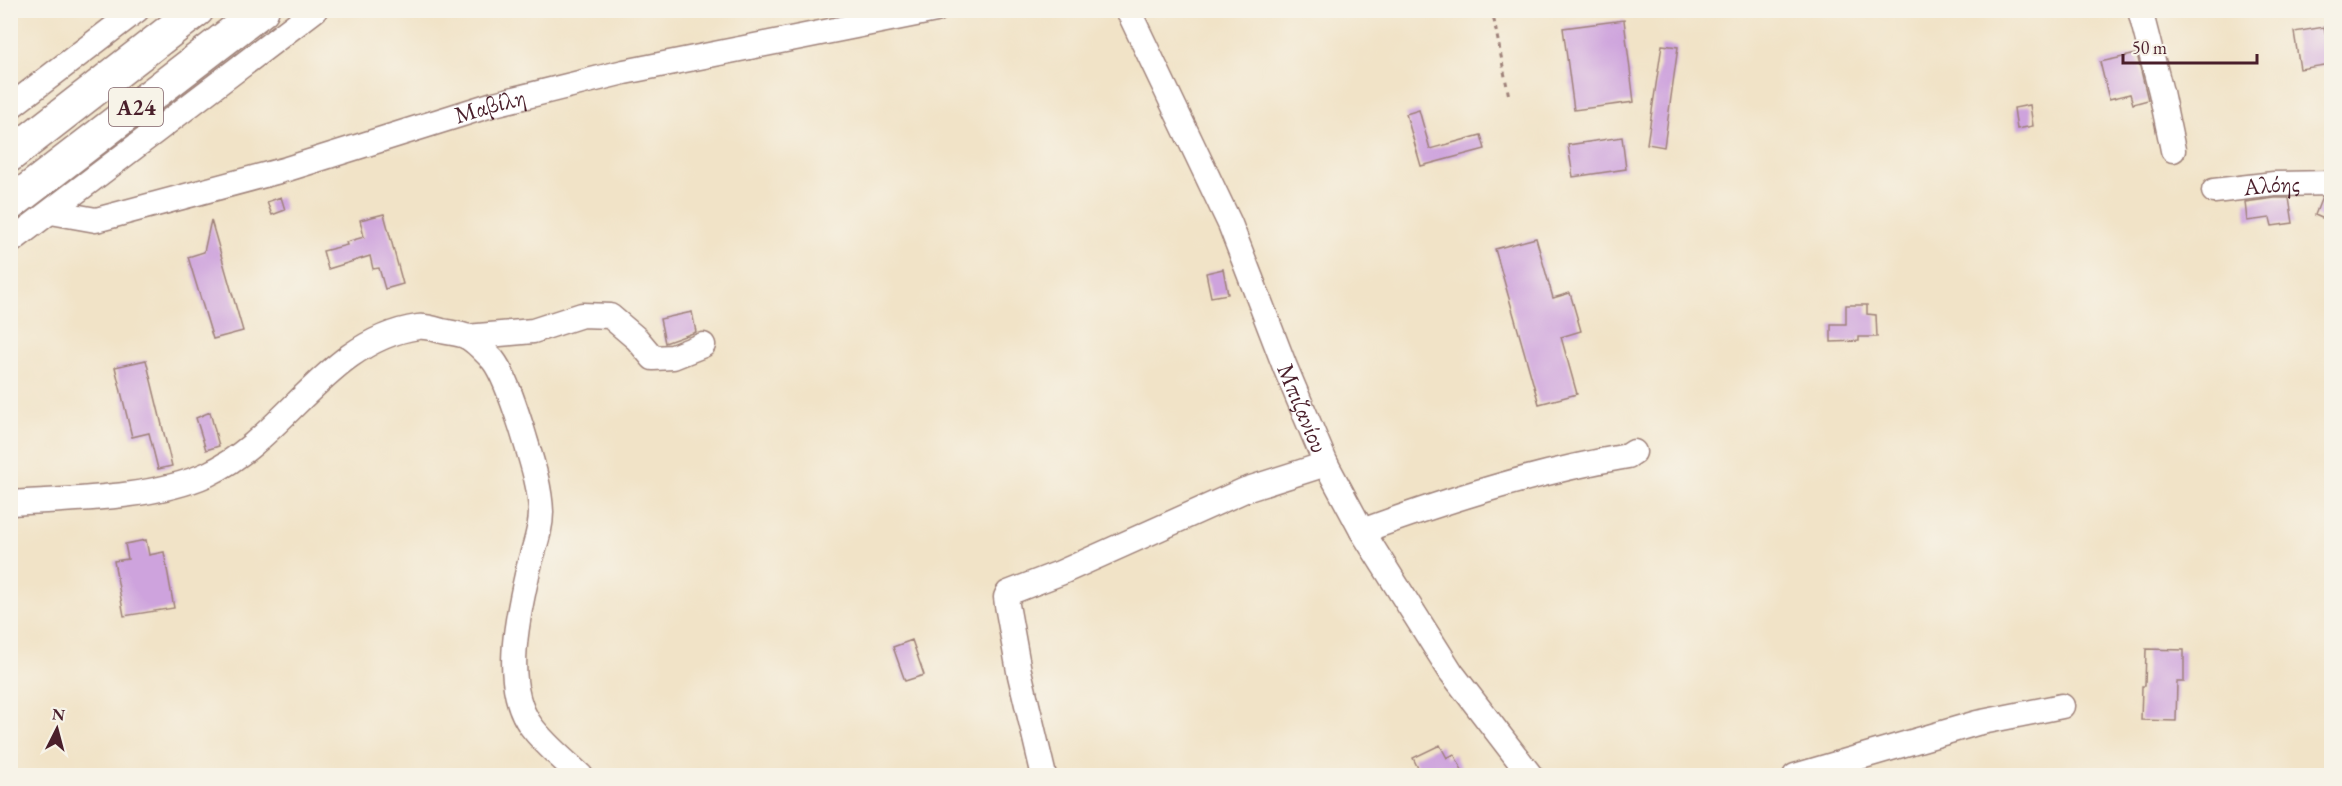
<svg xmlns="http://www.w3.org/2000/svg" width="2342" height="786" font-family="'EB Garamond',serif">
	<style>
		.building { fill: #cea3dd }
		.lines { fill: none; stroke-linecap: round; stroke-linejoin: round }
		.minor-casing { stroke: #9e8179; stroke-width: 27 }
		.highway-casing { stroke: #9e8179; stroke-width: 36 }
		.path { stroke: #9e8179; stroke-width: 3; stroke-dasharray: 4.5 4.5; stroke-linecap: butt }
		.minor { stroke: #fff; stroke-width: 24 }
		.highway { stroke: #fff; stroke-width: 33 }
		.labels { text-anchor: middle; stroke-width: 4.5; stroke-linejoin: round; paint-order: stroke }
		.shield { fill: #f7f3e8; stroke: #7e5f64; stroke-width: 1.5 }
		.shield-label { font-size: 22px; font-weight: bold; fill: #4a1f2b }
		.street-label { font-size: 24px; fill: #4a1f2b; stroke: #f7f3e8 }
	</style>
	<rect width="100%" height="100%" fill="#f7f3e8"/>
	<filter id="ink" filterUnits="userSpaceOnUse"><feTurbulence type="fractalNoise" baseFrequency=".0167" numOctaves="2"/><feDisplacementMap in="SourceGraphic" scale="12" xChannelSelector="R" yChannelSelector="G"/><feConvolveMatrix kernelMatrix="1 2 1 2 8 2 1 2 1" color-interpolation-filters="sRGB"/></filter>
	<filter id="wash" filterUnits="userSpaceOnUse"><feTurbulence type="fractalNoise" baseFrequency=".008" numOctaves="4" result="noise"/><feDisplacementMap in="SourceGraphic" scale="24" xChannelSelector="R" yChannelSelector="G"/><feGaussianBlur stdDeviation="1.35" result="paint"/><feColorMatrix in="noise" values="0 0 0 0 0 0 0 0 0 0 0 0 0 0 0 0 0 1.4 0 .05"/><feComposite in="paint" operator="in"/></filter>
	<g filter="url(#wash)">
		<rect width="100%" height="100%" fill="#f1e3c7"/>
		<g id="blocks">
			<path class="building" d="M1624,20L1634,102L1574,110L1563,28Z
				M2324,27L2326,35L2331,34V52L2329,53L2331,64L2300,69L2294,32Z
				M1662,45L1678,47L1664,147L1647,144Z
				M2137,54L2148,100L2133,104L2130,94L2109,99L2100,62Z
				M2030,105L2033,126L2017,129L2014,108Z
				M1419,110L1430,149L1481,135L1485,149L1421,166L1406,114Z
				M1622,137L1626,169L1573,177L1568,145Z
				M281,197L285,210L272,215L267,202Z
				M2322,197H2331V222L2315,215Z
				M2275,198H2289L2293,223L2272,226L2270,218L2247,221L2245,202Z
				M384,214L403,284L385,289L379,268L373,269L370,256L328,269L323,251L347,245L346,242L364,237L360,220Z
				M211,220L243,331L213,339L188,257L204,252Z
				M1536,238L1553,298L1570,293L1581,331L1561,337L1577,394L1539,404L1495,249Z
				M1223,269L1228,294L1211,297L1206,273Z
				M1846,305H1867V314L1876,315L1877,337H1859V341L1831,342V324H1846Z
				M692,312L696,332L665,343L660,319Z
				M146,360L172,466L158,469L149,433L132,437L115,367Z
				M210,412L219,446L206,450L196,418Z
				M146,540L149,555L164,552L174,608L124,616L114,561L128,559L125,544Z
				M912,640L924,675L905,681L893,647Z
				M2146,649L2184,650V682H2177L2176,721L2141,720L2142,686H2145Z
				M1440,745L1447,758L1454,754L1465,776H1422L1413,758Z"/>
		</g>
	</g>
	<g filter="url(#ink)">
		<use href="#blocks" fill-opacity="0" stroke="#9e8179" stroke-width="1.5"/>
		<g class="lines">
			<g class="minor-casing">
				<g id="minor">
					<path id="s1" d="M1128,10L1230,224L1285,367L1326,464L1362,531L1451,672L1531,776"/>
					<path d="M2140,10L2161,92L2173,150"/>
					<path d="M10,107L137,10"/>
					<path id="s2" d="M2214,191L2274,184L2332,183"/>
					<path id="s3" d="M51,212L96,220L287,169L494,104L624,72L936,10"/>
					<path d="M10,242L315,10"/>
					<path d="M467,337L533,331L582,315L610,316L637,339L653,358L673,357L703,345"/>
					<path d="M10,503C71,499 153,499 208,474C285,438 328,340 418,327C425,326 435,329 442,331C450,333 460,333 467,337C475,341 486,353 493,360C505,375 516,411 522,429C530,456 540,484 541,512C541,534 531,554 527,575C517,619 502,687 531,726C545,745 564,760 581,776"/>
					<path d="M1362,531C1448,500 1538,471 1628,456L1634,452"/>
					<path d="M1044,776L1019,671L1007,605L1006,597L1008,593L1060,573L1245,490L1326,464"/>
					<path d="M1795,776L1977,723L2062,706"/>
				</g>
			</g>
			<g class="highway-casing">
				<path id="highway" d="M10,155L197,10
					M10,204L262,10"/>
			</g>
			<path class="path" d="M1492,10L1509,97"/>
			<use href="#minor" class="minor"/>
			<use href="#highway" class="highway"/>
		</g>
	</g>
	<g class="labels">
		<rect class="shield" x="109" y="88" width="54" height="38" rx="4.5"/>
		<g class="shield-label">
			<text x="136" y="115">Α24</text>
		</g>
		<g class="street-label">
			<text dy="8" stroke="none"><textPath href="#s3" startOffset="456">Μαβίλη</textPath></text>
			<text dy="8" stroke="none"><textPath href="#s2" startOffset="58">Αλόης</textPath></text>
			<text dy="8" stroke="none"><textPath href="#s1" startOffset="435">Μπιζανίου</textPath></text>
		</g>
	</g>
	<rect width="2342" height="786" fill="none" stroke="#f7f3e8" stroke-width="36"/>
	<g transform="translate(57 729) rotate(6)" stroke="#f7f3e8" stroke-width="4.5" paint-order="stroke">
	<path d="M0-4.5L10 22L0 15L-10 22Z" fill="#4a1f2b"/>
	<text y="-9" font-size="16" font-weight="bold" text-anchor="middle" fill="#4a1f2b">N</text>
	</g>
	<path d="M2123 54v9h134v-9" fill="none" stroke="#4a1f2b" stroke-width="3"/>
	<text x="2132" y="54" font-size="18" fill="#4a1f2b" stroke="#f7f3e8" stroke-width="4.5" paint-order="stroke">50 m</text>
</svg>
